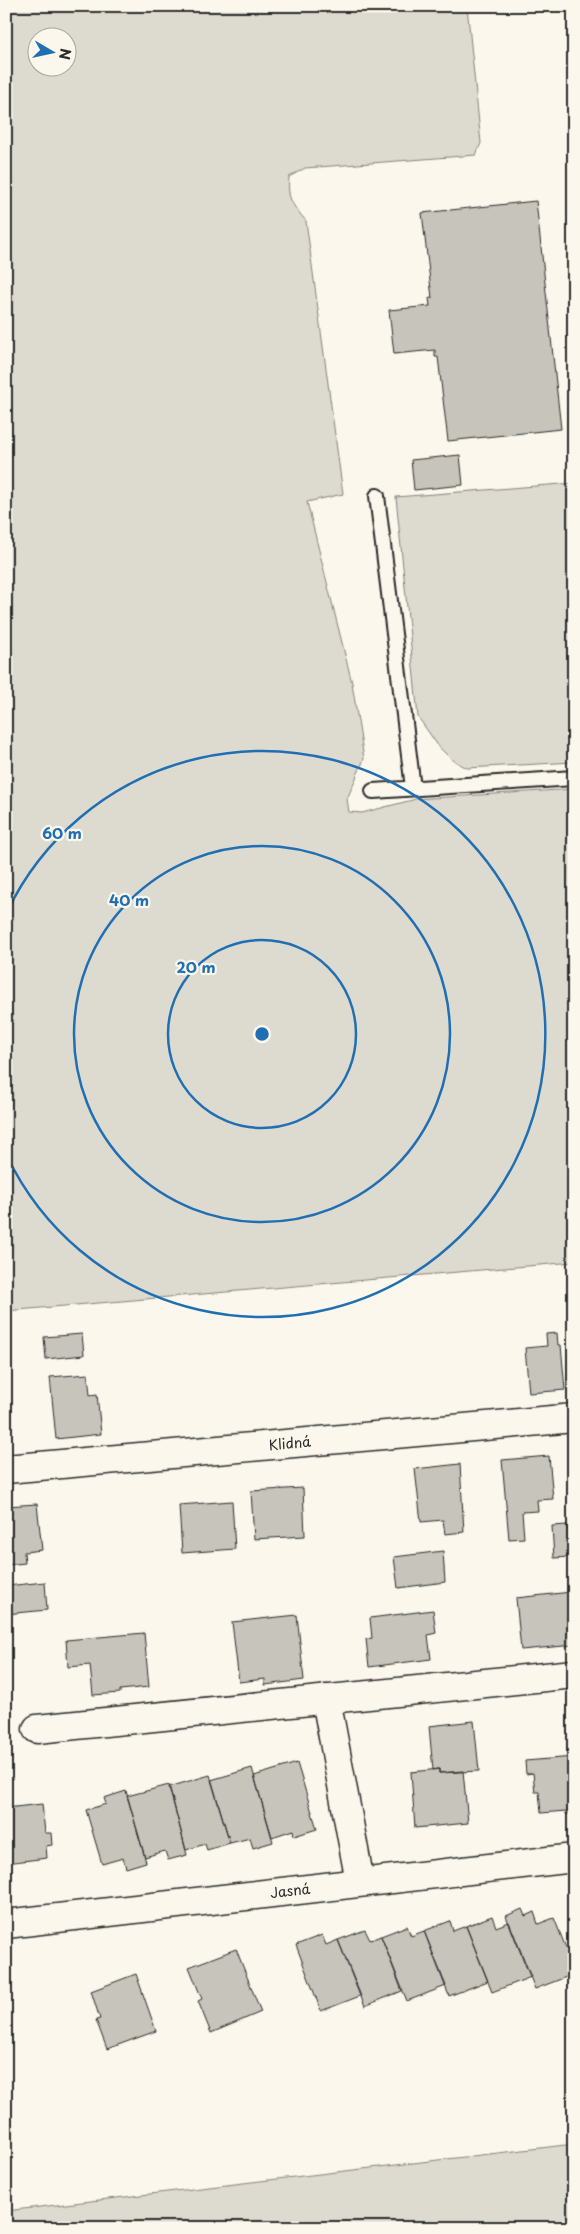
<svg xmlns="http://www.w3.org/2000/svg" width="580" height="2234" font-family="'Playpen Sans',sans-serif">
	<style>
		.green { fill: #dddad0; stroke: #84827e; fill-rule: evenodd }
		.building { fill: #c7c4bc; stroke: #2b2b2b }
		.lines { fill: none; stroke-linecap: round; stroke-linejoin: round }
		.service-casing { stroke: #2b2b2b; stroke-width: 18 }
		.minor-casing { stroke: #2b2b2b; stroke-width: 31 }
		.service { stroke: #fbf7ec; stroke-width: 14 }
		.minor { stroke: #fbf7ec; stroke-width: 28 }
		.ring { fill: none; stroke: #1f6fb2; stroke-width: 2.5 }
		.labels { text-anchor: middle; stroke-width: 4.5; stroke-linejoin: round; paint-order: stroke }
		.street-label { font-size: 14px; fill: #2b2b2b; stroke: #fbf7ec }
		.centre { fill: #1f6fb2; stroke: #fbf7ec; stroke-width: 2.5 }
		.ring-label { font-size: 15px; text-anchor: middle; font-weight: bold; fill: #1f6fb2; stroke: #fbf7ec; stroke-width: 4.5; stroke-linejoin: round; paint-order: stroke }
	</style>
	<rect width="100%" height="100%" fill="#fbf7ec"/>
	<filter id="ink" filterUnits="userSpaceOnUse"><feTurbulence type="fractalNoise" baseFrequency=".02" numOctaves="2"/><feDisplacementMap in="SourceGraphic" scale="10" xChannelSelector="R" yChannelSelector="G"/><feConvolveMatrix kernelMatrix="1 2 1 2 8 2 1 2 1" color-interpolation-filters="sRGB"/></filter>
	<g filter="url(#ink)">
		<path class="green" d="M6,6H467L481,143L476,155L305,168L289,177C287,200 292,204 306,221L343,494L307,502L352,683L364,759L347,799L349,812L362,813L416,799L574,789V1262L6,1311ZM38,38H68V68H38Z
			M574,483V762L467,768L451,759L439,747L418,717L396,497Z
			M574,2144V2228H6V2211Z"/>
		<path class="building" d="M536,201L561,429L448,441L438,357H435V350L394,354L389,310L430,306L429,298H432L422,213Z
			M460,455L463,485L414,490L411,460Z
			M557,1333L558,1345H561L565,1390L529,1393L525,1348L547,1346L546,1334Z
			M82,1334L84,1355L46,1359L44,1337Z
			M88,1374L90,1395L97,1394L101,1434L56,1439L50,1377Z
			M549,1456L553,1499L537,1500L538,1511L522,1512L524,1538L509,1539L502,1460Z
			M460,1464L464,1532L445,1534L443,1520L421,1522L415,1469Z
			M303,1488L305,1536L254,1539L251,1491Z
			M232,1501L235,1549L182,1553L179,1505Z
			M37,1504L42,1550L24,1552L25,1563L7,1565L6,1506Z
			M567,1525L570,1557L554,1558L552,1526Z
			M443,1551L445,1582L398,1588L394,1557Z
			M45,1582L47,1610L6,1614V1586Z
			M571,1592L574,1645L521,1650L516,1598Z
			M433,1610L436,1633L428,1635L431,1659L369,1667L366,1639L372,1638L370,1618Z
			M297,1615L304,1680L265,1685V1679L239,1682L232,1622Z
			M144,1633L149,1687L120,1690V1693L93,1695L90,1665L68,1667L66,1640Z
			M474,1721L479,1771L439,1773V1769L433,1770L429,1726Z
			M574,1757V1814H566V1811L541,1813L539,1792H535L533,1773L526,1774L525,1761Z
			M297,1763L317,1829L294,1836L293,1830L272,1837L254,1776Z
			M252,1768L273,1842L253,1848L250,1838L230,1843L211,1780Z
			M439,1769V1773L463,1771L468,1823L415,1828L411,1772Z
			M210,1775L230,1843L207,1850L205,1844L186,1850L169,1787Z
			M169,1785L187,1855L168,1860L165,1851L145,1857L127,1796Z
			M126,1791L146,1862L126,1868L123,1858L102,1864L86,1810L106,1804L104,1798Z
			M42,1804L45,1833H51L52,1845L46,1846L47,1858L6,1863V1808Z
			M522,1909L525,1916L534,1912L538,1924L554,1918L574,1968V1974L535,1989L506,1916Z
			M492,1916L496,1927L509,1922L531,1977L492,1992L466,1926Z
			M450,1921L453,1931L466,1926L488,1981L449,1996L424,1931Z
			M407,1926L411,1936L424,1931L446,1986L407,2001L381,1936Z
			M365,1930L370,1940L381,1936L402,1991L365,2006L338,1940Z
			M322,1935L326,1945L338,1940L360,1996L321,2011L296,1945Z
			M236,1949L261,2012L211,2033L198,2001L202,1999L189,1967Z
			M136,1974L156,2031L107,2049L96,2020L100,2019L91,1991Z"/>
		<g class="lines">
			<g class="service-casing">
				<path id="service" d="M377,496L413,788
					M373,791L574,778"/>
			</g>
			<g class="minor-casing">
				<g id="minor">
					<path id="s1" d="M6,1469L574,1418"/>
					<path d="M326,1699L360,1882"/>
					<path d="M37,1729L574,1674"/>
					<path id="s2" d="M6,1924L574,1858"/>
				</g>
			</g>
			<use href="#service" class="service"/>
			<use href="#minor" class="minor"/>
		</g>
	</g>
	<g class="ring">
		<circle cx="262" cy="1034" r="94"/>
		<circle cx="262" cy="1034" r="188"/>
		<path d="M7 912A283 283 0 1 1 7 1156"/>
	</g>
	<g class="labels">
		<g class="street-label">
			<text dy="5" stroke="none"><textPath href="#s1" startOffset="285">Klidná</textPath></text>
			<text dy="5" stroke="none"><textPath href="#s2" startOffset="286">Jasná</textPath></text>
		</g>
	</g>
	<circle cx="262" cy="1034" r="8" class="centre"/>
	<g class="ring-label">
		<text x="62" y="839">60 m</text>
		<text x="129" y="906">40 m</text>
		<text x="196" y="973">20 m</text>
	</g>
	<rect width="580" height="2234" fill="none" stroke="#fbf7ec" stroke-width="25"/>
	<rect x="12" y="12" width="555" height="2209" fill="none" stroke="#2b2b2b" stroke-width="2" filter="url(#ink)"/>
	<g transform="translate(52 52) rotate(99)"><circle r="24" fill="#fbf7ec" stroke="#a8a59f"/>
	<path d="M0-4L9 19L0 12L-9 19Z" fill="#1f6fb2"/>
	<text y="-8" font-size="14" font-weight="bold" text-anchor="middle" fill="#2b2b2b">N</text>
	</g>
</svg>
